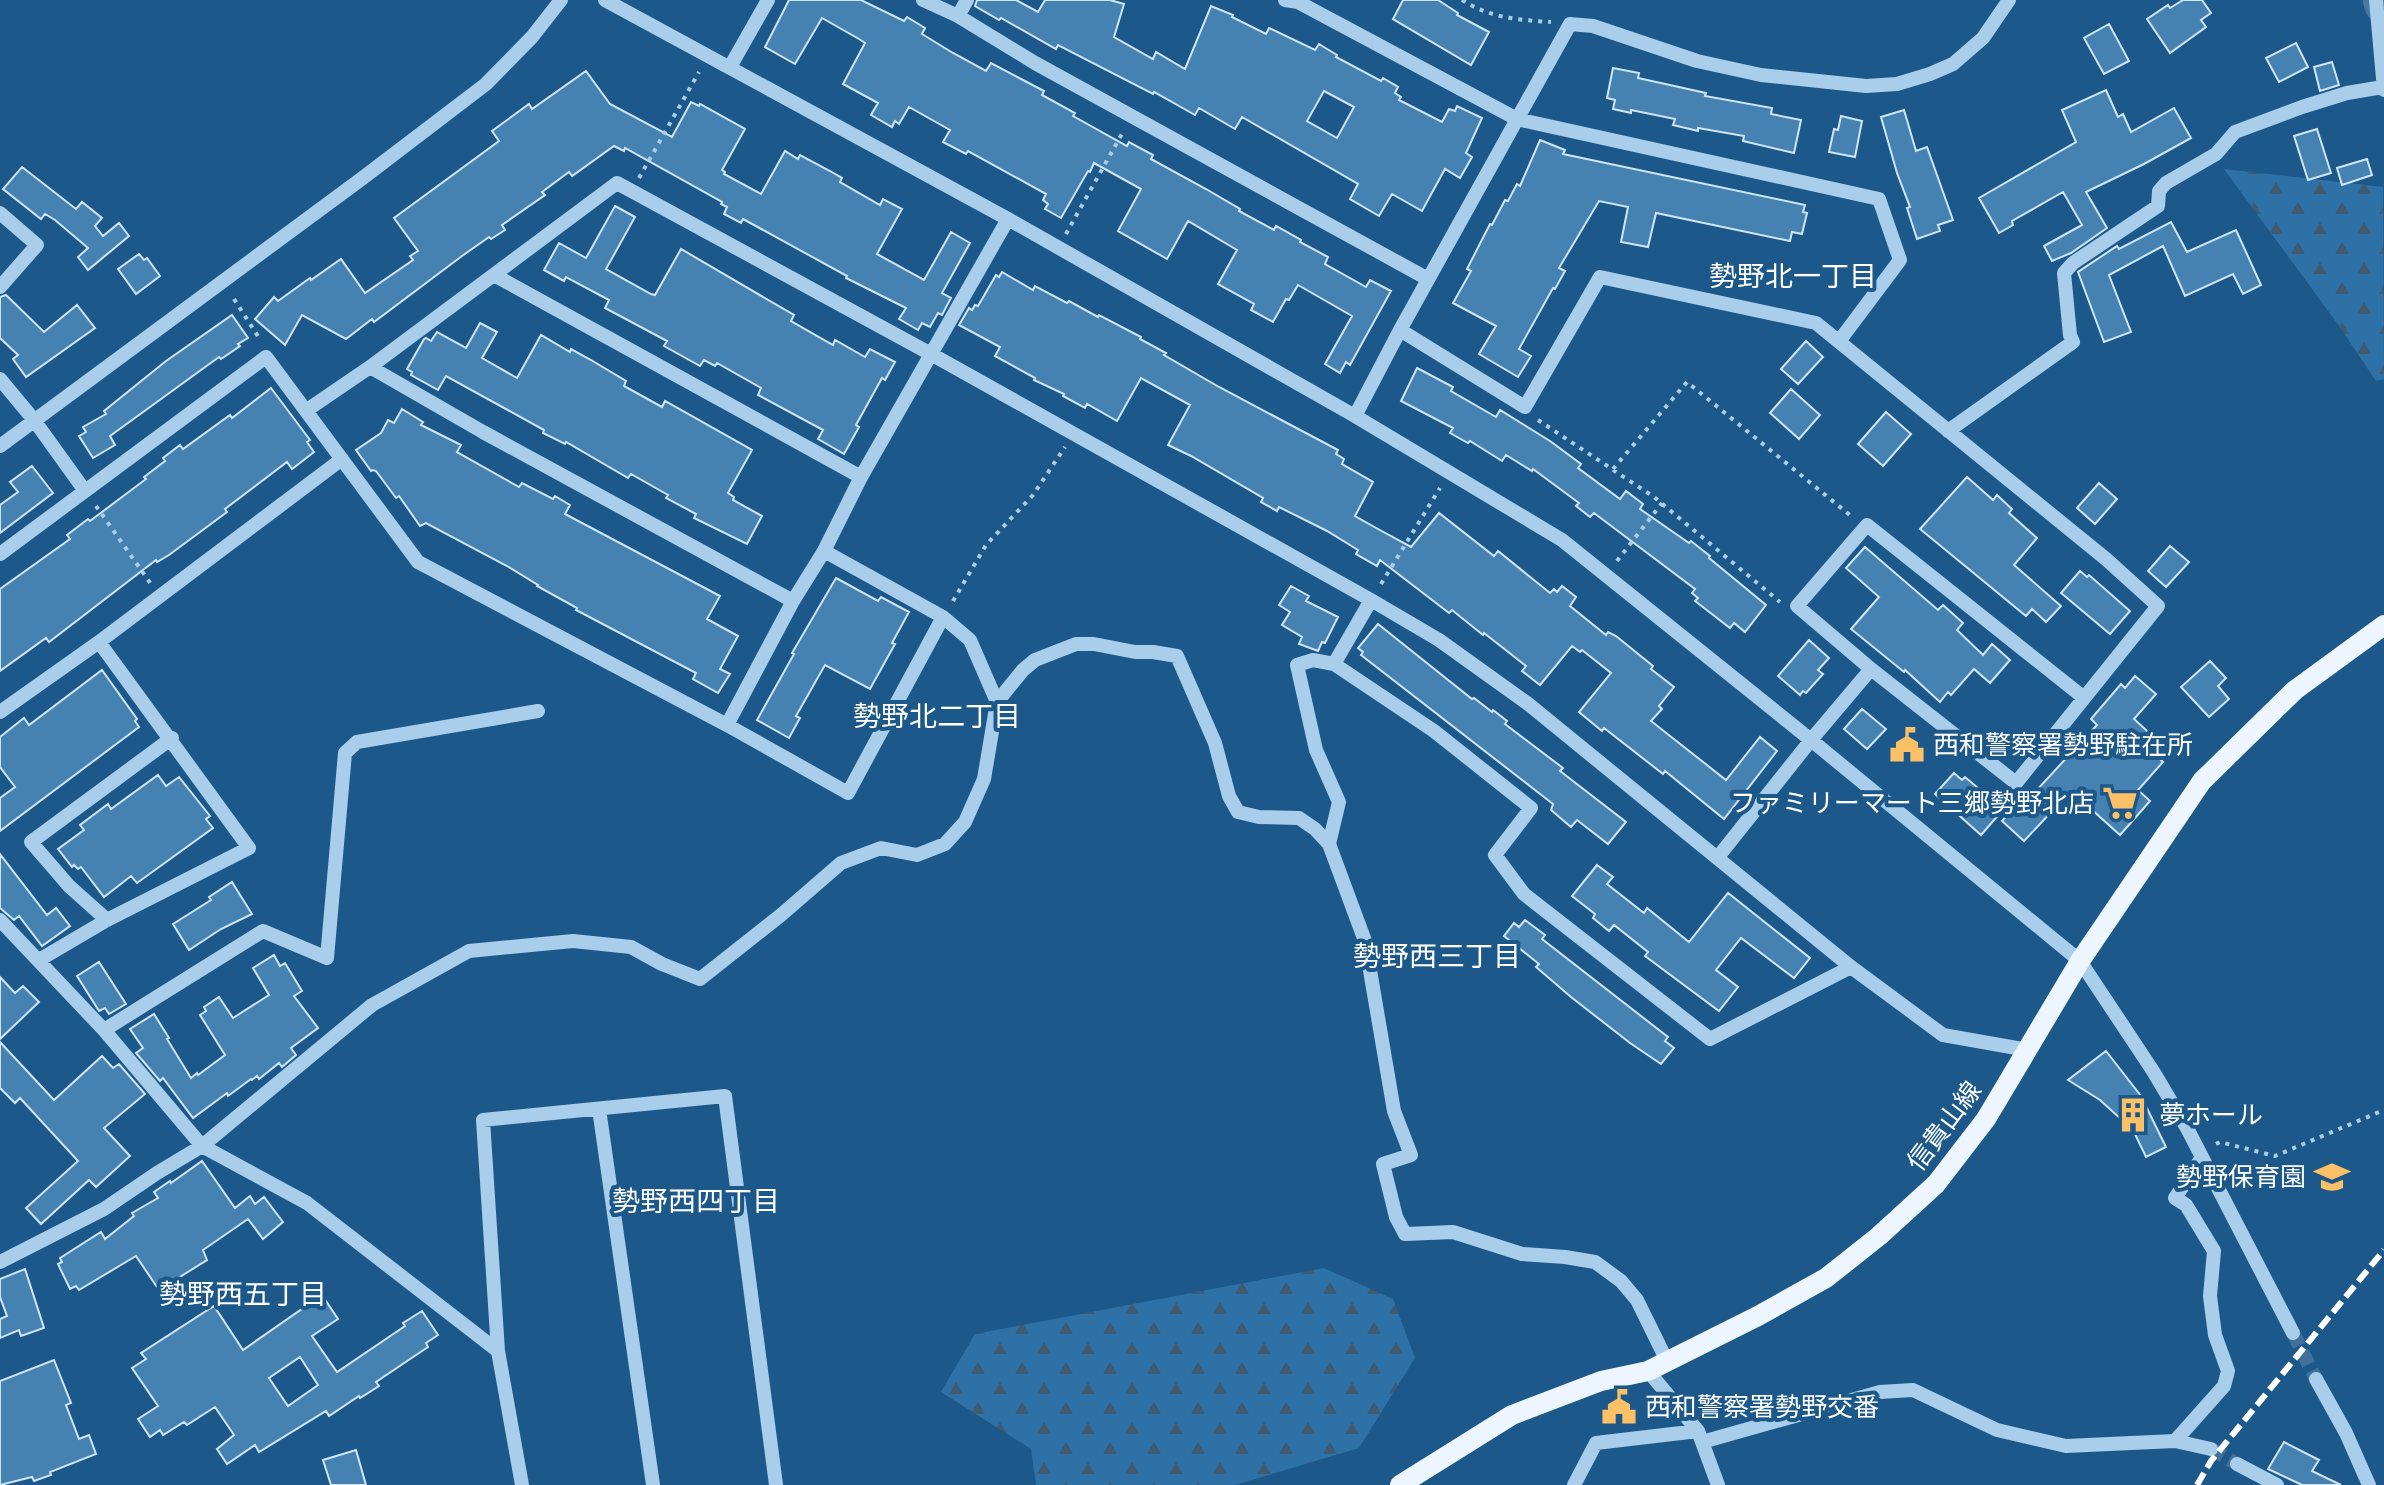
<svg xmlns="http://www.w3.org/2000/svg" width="2384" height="1485" font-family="'Fira Sans Condensed','Noto Sans JP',sans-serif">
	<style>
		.forest { fill: url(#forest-firs) }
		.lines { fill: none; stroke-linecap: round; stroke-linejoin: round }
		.river { stroke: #4d789c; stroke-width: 40 }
		.building { fill: #4582b2; stroke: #cde6f9; stroke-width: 2; fill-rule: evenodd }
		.minor-tunnel { stroke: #3f719c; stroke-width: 14; stroke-dasharray: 14 7; stroke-linecap: butt }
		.path { stroke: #a8ceec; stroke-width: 4; stroke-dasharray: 4 6; stroke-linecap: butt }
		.minor { stroke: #a8ceec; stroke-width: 14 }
		.major { stroke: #edf6ff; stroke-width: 20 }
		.rail { stroke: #fff; stroke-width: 6; stroke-dasharray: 14 6; stroke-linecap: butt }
		.labels { text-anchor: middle; stroke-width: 8; stroke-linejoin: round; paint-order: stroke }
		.poi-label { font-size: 26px; fill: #fff; stroke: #1d588a; text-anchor: start }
		.street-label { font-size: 26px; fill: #fff; stroke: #1d588a }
		.neighbourhood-label { font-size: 28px; fill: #fff; stroke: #1d588a }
	</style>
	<defs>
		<pattern id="forest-firs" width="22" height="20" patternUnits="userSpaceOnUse" patternTransform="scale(2)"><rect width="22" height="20" fill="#2d71a6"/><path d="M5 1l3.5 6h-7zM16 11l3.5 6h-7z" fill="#405b70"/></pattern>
	</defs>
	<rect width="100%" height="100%" fill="#1d588a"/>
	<path class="forest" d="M2224,169L2383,187L2384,379L2376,381L2337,323Z
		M1324,1268L1393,1299L1415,1358L1359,1448L1235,1485H1036L1031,1449L941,1392L975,1334Z"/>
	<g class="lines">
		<path class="river" d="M2383,0L2384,4"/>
	</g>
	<path class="building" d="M789,0H861L904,21L907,17L925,28L922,34L953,53L986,71L991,63L1023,80L1044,91L1042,95L1075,113L1073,116L1127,146L1129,142L1153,155L1151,159L1206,189L1240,209L1239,211L1274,230L1276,226L1301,240L1300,242L1328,257L1325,264L1366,287L1370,280L1391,291L1350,365L1346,362L1340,373L1325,364L1352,316L1298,285L1289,300L1286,299L1273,322L1251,310L1254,304L1218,284L1237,250L1188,221L1167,259L1118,231L1141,189L1094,163L1090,172L1088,171L1061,218L1045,209L1048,204L1043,200L1046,194L968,151L966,154L943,142L950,130L909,107L899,124L895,121L892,127L871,115L878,103L843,84L865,43L859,39L822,18L795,64L765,47Z
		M977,0H1016L1038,12L1045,0H1110L1124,4L1114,37L1153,59L1156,52L1185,69L1211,6L1233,15L1232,17L1266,34L1269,28L1315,50L1319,44L1337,55L1336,57L1381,81L1383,78L1398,87L1395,93L1401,97L1399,100L1442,122L1449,109L1455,111L1457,106L1482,118L1466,153L1472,157L1460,178L1445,169L1422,211L1392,194L1379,216L1350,199L1358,184L1242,117L1235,129L1199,108L1195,115L1154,92L1153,94L1058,45L1056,49L1001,18L999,20L975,6ZM1324,91L1354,107L1337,138L1307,121Z
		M1403,0H1438L1458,13L1457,15L1489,32L1471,65L1393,19Z
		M2183,0H2202L2211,13L2201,20L2206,27L2170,53L2147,19L2168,5L2170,8Z
		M2109,24L2129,61L2104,74L2084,38Z
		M2296,43L2308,67L2279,82L2266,58Z
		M2332,62L2339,85L2320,91L2314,67Z
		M1613,68L1639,73L1638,78L1706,93L1705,96L1772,108L1771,114L1801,120L1794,153L1743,141L1744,136L1698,128V131L1673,125L1675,119L1631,110V113L1613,109L1615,100L1607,98Z
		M586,71L610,104L672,137L691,102L699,106L700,104L745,129L722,170L725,172L724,174L761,194L785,151L798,159L800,155L830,171L842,178L840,182L880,205L883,199L902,209L877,254L924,280L951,232L970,243L942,293L951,298L942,315L938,313L930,327L922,323L918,330L899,319L906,308L846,278L847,276L743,219L741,223L724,214L727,207L721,204L722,202L625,148L624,151L614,146L572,176L569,172L542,192L545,195L502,225L505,230L491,239L489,237L462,256L374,322L372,319L346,339L302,315L285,345L255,319L274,297L278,301L310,278L311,280L341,259L365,293L413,260L410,256L418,251L394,218L499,141L492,131L529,104L532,109Z
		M2106,90L2118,117L2123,114L2131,132L2174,108L2191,138L2144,164L2086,192L2107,228L2071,253L2052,261L2044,246L2082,225L2063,192L2012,221L2013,225L1999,233L1979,198L2076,142L2062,110Z
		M1904,110L1916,151L1927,147L1953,220L1938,225L1940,231L1917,239L1907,208L1910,207L1897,173L1881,117Z
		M1841,116L1862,121L1855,157L1829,152L1834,129L1838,130Z
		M2317,129L2331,173L2308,180L2294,136Z
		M1540,140L1565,150L1563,154L1805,205L1803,212L1807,213L1802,234L1792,232L1790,241L1656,213L1648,247L1621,242L1628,207L1599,201L1559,268L1565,271L1555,289L1553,288L1519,349L1531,356L1518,377L1479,354L1496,326L1453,303L1471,271L1467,269L1490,224L1492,225L1505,200L1508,201L1517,184L1520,186Z
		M2367,159L2372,175L2342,185L2337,168Z
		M22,167L76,209L82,202L102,218L95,226L103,236L119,223L129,236L88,270L78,257L88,248L55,220L45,214L41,219L3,189Z
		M615,206L635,217L606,269L651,294L655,295L681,249L794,315L791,321L833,345L835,340L865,357L870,349L895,362L885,380L882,378L856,425L859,427L844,454L818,439L823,430L758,395L761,388L717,363L715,366L704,360L700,366L664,346L667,341L605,308L609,300L566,277L564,281L544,270L559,243L586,258Z
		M2171,222L2187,252L2236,230L2261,285L2243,294L2233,274L2185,296L2163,246L2109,275L2131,332L2104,342L2078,272L2117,246L2119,249Z
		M139,254L144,260L147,258L160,276L136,294L118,269Z
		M1002,272L1033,290L1035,286L1067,303L1069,301L1098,317L1099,315L1141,337L1140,339L1166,353L1164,355L1219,387L1338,450L1336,454L1344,459L1342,464L1373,482L1355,516L1378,529L1411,547L1439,513L1494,556L1498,551L1550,593L1554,589L1557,592L1562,586L1576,597L1570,606L1606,635L1608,632L1616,636L1653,666L1651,669L1674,687L1659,706L1662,709L1651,721L1726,780L1760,737L1777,751L1724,819L1665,771L1663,774L1604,728L1602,731L1579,712L1611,673L1582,650L1580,652L1572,646L1540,685L1522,671L1526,666L1484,633L1483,635L1452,610L1449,613L1380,560L1377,566L1356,554L1358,550L1327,531L1279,507L1277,511L1261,502L1263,498L1191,456L1168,445L1190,405L1141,378L1117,421L1087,404L1085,408L1063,396L1064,394L1034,380L1035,378L995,356L1000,347L959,325L969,308L972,310L975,305L978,306L996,275L999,277Z
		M6,295L44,332L77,305L95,328L26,377L13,359L18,355L0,338V297Z
		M232,315L248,338L238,344L240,346L221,359L219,357L110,436L115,445L93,458L79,436L86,432L83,427L106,414L104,411L166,361Z
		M480,323L497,332L482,358L517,378L541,335L570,352L571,349L591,360L626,381L624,386L662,407L665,401L752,450L728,493L734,497L733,500L762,516L747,544L694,518L696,514L666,498L668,495L631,474L628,478L566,442L565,444L543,433L544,430L446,376L438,390L411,375L412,372L407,369L424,339L426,338L431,341L437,332L466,348Z
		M1806,341L1823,357L1798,384L1781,369Z
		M1417,368L1453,387L1451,391L1496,417L1500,410L1550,441L1581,464L1578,468L1620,499L1626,491L1643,504L1640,509L1689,543L1691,541L1710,556L1709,558L1766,605L1745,632L1734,623L1730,628L1695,601L1698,598L1692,593L1695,589L1594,513L1590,517L1576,506L1579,503L1533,469L1532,471L1506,455L1502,461L1470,441L1468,443L1450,433L1453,428L1401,401Z
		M271,388L310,440L307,442L314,452L292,469L287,462L225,509L227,512L169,555L157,562L156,560L49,642L46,638L0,671V589L70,539L67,535L88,519L90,521L146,479L144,477L165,461L163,458L180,445L183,449L230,415L232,418Z
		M1791,389L1820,415L1799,439L1770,413Z
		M402,409L423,422L421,425L461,445L457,452L519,487L522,483L553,499L555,496L570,505L565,514L720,596L707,619L738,636L720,669L730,674L718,693L693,679L696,673L576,610L577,608L537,586L538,585L507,566L426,523L420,526L399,496L396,498L376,471L373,470L371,471L356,450L381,433L388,420L394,423Z
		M1886,412L1911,434L1883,466L1858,444Z
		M32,466L53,493L0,533V505L18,492L10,482Z
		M1967,477L1993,500L1997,495L2012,509L2009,513L2037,538L2014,565L2061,606L2046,622L2032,609L2026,616L1920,529Z
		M2099,483L2117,499L2095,524L2077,508Z
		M2170,546L2189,562L2166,587L2148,571Z
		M1865,547L1938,610L1943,605L1963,623L1957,630L1983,655L1992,644L2010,660L1990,683L1974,669L1951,695L1948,692L1940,702L1905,670L1904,672L1851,629L1879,597L1846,568Z
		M2080,571L2087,577L2089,575L2130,611L2110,634L2061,593Z
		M836,578L878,601L881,597L909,612L892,643L895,644L870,689L825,665L796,716L800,718L789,738L757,720L794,654L792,653Z
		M1291,586L1309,596L1306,601L1338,617L1325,643L1322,642L1318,651L1299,644L1302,637L1282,625L1290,612L1279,605Z
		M1378,624L1472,699L1474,698L1492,712L1493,710L1507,721L1505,724L1563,768L1560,771L1626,822L1608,844L1577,820L1571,827L1551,810L1553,804L1361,655L1363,652L1358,648Z
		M1809,640L1829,658L1818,670L1823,674L1806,693L1803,691L1800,695L1778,676Z
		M2210,661L2226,678L2218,686L2229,699L2209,717L2181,687Z
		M102,670L137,719L135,721L139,727L0,831V798L15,787L0,767V737L24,718L29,725Z
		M2135,676L2156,694L2134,719L2168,750L2160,759L2163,762L2138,790L2150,801L2120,835L2071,791L2024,841L2002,821L2018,803L2022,806L2097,725L2091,719L2121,684L2125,688Z
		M1862,709L1886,729L1867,749L1844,729Z
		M1954,773L1962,780L1965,777L1978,788L1976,790L2001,812L1981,835L1935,794Z
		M158,775L166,786L179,777L210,816L206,819L213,828L137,883L131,876L104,897L81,867L78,869L74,865L72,867L58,849L84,830L80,825L108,804L111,809Z
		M0,854L47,915L56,908L70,926L42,946L19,916L14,920L0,908Z
		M1597,865L1613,877L1607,884L1644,913L1647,908L1689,942L1728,893L1810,958L1794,978L1741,938L1716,970L1738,987L1719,1011L1645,956L1648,952L1614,925L1609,931L1593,918L1595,914L1572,896Z
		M232,882L252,914L221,929L189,950L173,924L211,900L209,897Z
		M1525,920L1545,935L1542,939L1668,1037L1665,1041L1674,1048L1661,1064L1630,1043L1571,997L1536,967L1539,964L1504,936L1514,923L1519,927Z
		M274,955L280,966L285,963L302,991L294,996L318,1028L291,1048L296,1055L282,1067L279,1063L259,1079L257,1076L252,1080L251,1079L228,1096L227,1093L193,1118L163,1078L160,1081L136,1053L143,1048L130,1029L154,1014L169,1038L167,1039L191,1078L197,1073L198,1075L225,1055L200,1015L206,1011L204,1007L219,997L233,1018L269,995L253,968Z
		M99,962L126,1004L109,1014L105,1008L99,1011L77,976Z
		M0,977L15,993L23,986L39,1002L0,1039Z
		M0,1042L54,1100L102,1056L113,1068L119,1064L145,1094L104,1128L130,1156L96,1187L89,1180L41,1224L26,1208L78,1161L20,1098L15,1103L0,1088Z
		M2106,1051L2141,1096L2166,1147L2146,1157L2133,1130L2100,1100L2068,1080Z
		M202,1161L235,1208L250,1196L255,1204L264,1197L283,1222L263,1239L248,1219L203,1250L207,1260L159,1290L136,1256L79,1290L76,1286L70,1289L58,1264L62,1262L60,1258L101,1232L105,1239L134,1216L132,1213L158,1198L154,1192L170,1181L171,1183Z
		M25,1269L44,1328L21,1336L19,1330L0,1338V1319L7,1316L0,1297V1279Z
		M322,1295L338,1319L312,1336L337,1372L405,1326L403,1323L422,1311L438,1335L426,1343L428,1347L376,1382L379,1386L360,1398L359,1396L329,1416L326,1411L259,1452L255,1445L227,1464L217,1449L234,1435L215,1407L187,1425L184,1422L163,1435L160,1430L150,1437L138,1419L158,1406L132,1368L146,1359L141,1353L214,1306L243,1350ZM300,1357L318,1385L288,1406L269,1378Z
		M54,1360L71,1403L66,1405L79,1439L89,1435L96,1454L50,1472L51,1475L34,1481L32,1477L0,1485V1381Z
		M2284,1442L2319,1460L2312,1471L2341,1485H2302L2268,1469Z
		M356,1450L366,1485H331L323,1460Z"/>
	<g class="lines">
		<path class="minor-tunnel" d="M2293,1333L2316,1379
			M2211,1449L2237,1464"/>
		<path class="path" d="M1462,0C1490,18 1519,20 1551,22
			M639,178L699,72
			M1066,234L1124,130
			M234,299L261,341
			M1538,420L1654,497L1780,602
			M1613,469L1687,382L1851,516L1849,518
			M96,506L151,584
			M1617,561L1662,503
			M1381,584L1440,488
			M953,601L986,545L1033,495L1065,447
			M2216,1144L2220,1142L2275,1156L2384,1110"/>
		<path class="minor" d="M605,0L1008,219L1355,416L1562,540L1811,740L2080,961L2153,1071L2188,1130L2293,1333
			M923,0L958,16L1035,63L1428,279
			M1285,0L1298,2L1517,119L1879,199L1900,260L1840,340
			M2376,0L2384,90
			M958,16L967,0
			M730,67L768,0
			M0,213L37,245L0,287
			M494,275L861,477
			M1400,330L1525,407L1600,277L1816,323L2106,559L2158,606L2016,783L1871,669L1797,606L1867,525L2083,697
			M370,367L483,432L793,601
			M0,379L34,420L85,491
			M307,410L370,367L617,183L931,354L1371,600L1439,640L1527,703L1851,967L1943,1035L2028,1050
			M1355,416L1400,330L1570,24L1593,26L1697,61L1761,75L1866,86L1897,84L1930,74L1953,64L1983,38L2009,0
			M1948,431L2073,342L2070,335L2064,273L2073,263L2158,206L2159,191L2166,183L2216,154L2235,132L2302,107L2347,93L2383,87
			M0,446L364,177L486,84L532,37L561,0
			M0,554L266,357L418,562L727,725L848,793L943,617
			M1334,664L1371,600
			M997,702L1023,670L1035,660L1076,644H1094L1135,652H1153L1177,656L1215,743L1229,796L1238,812L1259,817L1299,818L1315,829L1329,844
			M0,712L99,642L342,459
			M727,725L793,601L824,551L861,477L1008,219
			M1718,857L1811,740L1871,669
			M0,920L104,1030L202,1146L307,1203L498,1351
			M107,920L69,886L31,842L172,738
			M39,960L107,920L249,848L99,642
			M104,1030L263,931L327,958L345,753L357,742L538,711
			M599,1109L653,1485
			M0,1262L104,1209L157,1173L202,1146L372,1005L469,951L573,941L631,947L662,964L700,979L781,915L841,863L881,848L917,855L945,844L965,822L984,779L997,702L970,640L943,617L824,551
			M1667,1361L1637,1300L1621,1281L1595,1262L1565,1257L1522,1254L1453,1232L1405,1234L1396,1217L1383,1164L1411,1155L1394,1111L1365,941L1329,844L1339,802L1316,750L1297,665L1313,660L1334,664L1434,731L1531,808L1495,855L1524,894L1710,1039L1851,967
			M1648,1371L1698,1431L1718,1485
			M2316,1379L2346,1433L2369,1485
			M2175,1441L2224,1386L2228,1371L2215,1335L2210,1296L2214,1251L2186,1205L2175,1198L2202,1157
			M1702,1442L1880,1392L1913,1390L1997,1430L2066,1446L2175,1441L2211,1449
			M2237,1464L2277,1485
			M522,1485L498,1351L483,1120L725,1096L776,1485
			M1574,1485L1596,1443L1698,1431"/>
		<path class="major" d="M1400,1485L1512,1415L1601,1381L1648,1371L1758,1316L1826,1278L1879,1236L1936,1184L1986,1119L2080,961L2202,781L2295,690L2384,625"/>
		<path class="rail" d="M2197,1485L2211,1461L2384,1250"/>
	</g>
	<defs>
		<g id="civic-bare" transform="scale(2.76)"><path d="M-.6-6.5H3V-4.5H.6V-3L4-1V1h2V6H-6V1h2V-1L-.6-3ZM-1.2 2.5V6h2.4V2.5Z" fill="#fcc066" stroke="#1d588a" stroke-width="2.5" paint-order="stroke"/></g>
		<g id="supermarket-bare" transform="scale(2.76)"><path d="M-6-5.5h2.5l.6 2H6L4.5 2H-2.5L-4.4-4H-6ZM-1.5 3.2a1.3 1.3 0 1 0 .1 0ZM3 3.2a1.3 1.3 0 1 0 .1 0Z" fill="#fcc066" stroke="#1d588a" stroke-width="2.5" paint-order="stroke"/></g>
		<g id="building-bare" transform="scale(2.76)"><path d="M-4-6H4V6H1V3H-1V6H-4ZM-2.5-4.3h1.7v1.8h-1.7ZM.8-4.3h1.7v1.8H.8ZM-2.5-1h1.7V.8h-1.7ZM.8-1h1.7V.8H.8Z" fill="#fcc066" stroke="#1d588a" stroke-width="2.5" paint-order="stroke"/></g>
		<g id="school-bare" transform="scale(2.76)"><path d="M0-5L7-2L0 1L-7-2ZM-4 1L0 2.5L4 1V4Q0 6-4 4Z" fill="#fcc066" stroke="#1d588a" stroke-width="2.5" paint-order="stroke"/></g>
	</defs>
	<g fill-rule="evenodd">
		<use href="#civic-bare" x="1907" y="745"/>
		<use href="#supermarket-bare" x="2120" y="803"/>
		<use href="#building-bare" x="2133" y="1115"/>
		<use href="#school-bare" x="2332" y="1177"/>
		<use href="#civic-bare" x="1619" y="1407"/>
	</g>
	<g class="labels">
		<g class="poi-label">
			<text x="1933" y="754">西和警察署勢野駐在所</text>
			<text x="2094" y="812" text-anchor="end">ファミリーマート三郷勢野北店</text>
			<text x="2159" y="1124">夢ホール</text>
			<text x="2306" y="1186" text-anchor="end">勢野保育園</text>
			<text x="1645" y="1416">西和警察署勢野交番</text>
		</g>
		<g class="street-label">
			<text transform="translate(1944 1126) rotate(-53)" y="9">信貴山線</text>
		</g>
		<g class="neighbourhood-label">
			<text x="1793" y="286">勢野北一丁目</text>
			<text x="937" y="726">勢野北二丁目</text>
			<text x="1437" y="966">勢野西三丁目</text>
			<text x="696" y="1211">勢野西四丁目</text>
			<text x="243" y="1304">勢野西五丁目</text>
		</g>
	</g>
</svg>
